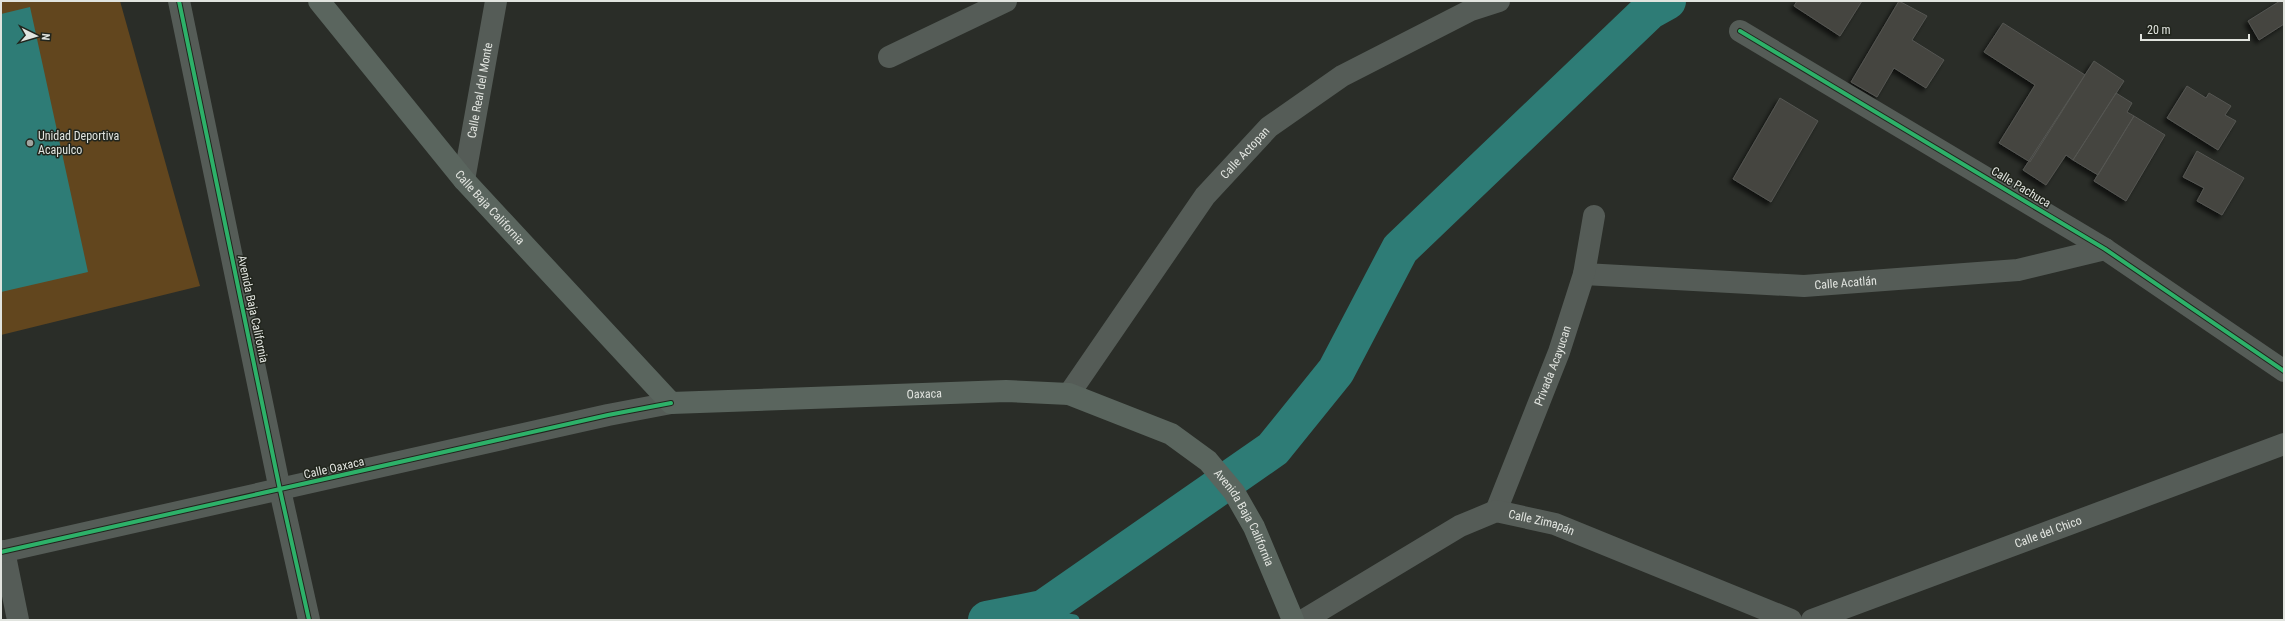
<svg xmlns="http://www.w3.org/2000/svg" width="2285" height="621" font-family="'Roboto Condensed',sans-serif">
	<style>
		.green { fill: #62461e }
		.water { fill: #2e7c76 }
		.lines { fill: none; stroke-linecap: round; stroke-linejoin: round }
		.stream { stroke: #2e7c76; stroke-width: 11 }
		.canal { stroke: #2e7c76; stroke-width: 38 }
		.building { fill: #444440; stroke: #555652; filter: url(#shadow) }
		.minor { stroke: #555c57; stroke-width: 22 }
		.major { stroke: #5a655e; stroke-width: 22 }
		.cycleway-casing { stroke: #21251d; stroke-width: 6 }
		.cycleway { stroke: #2db169; stroke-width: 4 }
		.poi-dot { fill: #a1a49f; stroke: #21251d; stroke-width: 1.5 }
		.labels { text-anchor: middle; stroke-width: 3; stroke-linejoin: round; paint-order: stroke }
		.street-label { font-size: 12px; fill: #e1e4df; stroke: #21251d }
		.poi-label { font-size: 12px; fill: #e1e4df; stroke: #21251d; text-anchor: start }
	</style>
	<defs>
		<filter id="shadow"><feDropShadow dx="-3.5" dy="3.5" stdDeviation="2" flood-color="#0009"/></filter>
	</defs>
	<rect width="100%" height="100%" fill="#2a2d28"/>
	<path class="green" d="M1,1H120L200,286L1,335Z"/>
	<path class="water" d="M30,7L88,272L1,292V14Z"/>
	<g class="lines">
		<path class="stream" d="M1026,612L1074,620"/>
		<path class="canal" d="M987,620L1043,609L1273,449L1336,371L1400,249L1649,11L1667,1"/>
	</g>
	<path class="building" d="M1797,1H1862L1840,36L1794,6Z
		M1899,1L1927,16L1912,40L1944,60L1926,88L1894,68L1877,97L1851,82Z
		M2280,1H2284V24L2259,40L2248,21Z
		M2003,23L2085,75L2030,162L1999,143L2035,85L1984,52Z
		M2094,61L2124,81L2073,160L2066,155L2046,185L2023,170Z
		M2187,86L2206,98L2209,93L2231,106L2225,115L2236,121L2218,150L2167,118Z
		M2116,93L2132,103L2127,112L2134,116L2098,175L2073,160Z
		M1780,98L1818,121L1771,202L1733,179Z
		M2134,116L2165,135L2126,201L2094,181Z
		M2197,151L2244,178L2222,215L2197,201L2204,188L2183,177Z"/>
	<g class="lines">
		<g class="minor">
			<path d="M179,1L280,490L309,620"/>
			<path d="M1740,31L2105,249L2284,371"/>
			<path d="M889,57L1006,1"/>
			<path id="s1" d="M464,180L496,1"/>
			<path id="s2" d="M1584,274L1804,286L2018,270L2105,249"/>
			<path id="s3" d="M1069,394L1205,196L1269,127L1342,76L1471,10L1499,1"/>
			<path id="s4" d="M1496,511L1559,352L1584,274L1594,216"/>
			<path d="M4,551L18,620"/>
			<path d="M1,552L608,415L671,403"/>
			<path id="s5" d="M1304,620L1460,526L1496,511L1555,524L1791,620"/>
			<path id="s6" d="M1812,620L2284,444"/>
		</g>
		<path class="major" id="s7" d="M319,1L464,180L671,403L1006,391L1069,394L1171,434L1208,461L1234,492L1254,527L1293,620"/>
		<g class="cycleway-casing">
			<path id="cycleway" d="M179,1L280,490L309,620
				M1740,31L2105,249L2284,371
				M1,552L608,415L671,403"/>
		</g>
		<use href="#cycleway" class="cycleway"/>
	</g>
	<circle class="poi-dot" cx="30" cy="143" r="4"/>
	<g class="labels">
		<g class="street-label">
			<text dy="4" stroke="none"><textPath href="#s1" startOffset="91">Calle Real del Monte</textPath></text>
			<text dy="4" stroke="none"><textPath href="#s3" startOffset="299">Calle Actopan</textPath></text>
			<text transform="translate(2021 187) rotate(31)" y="4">Calle Pachuca</text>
			<text dy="4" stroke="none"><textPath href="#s7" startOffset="268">Calle Baja California</textPath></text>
			<text dy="4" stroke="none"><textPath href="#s2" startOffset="262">Calle Acatlán</textPath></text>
			<text transform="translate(253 309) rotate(78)" y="4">Avenida Baja California</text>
			<text dy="4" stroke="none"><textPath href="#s4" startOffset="156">Privada Acayucan</textPath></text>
			<text dy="4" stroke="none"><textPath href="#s7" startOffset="788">Oaxaca</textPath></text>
			<text transform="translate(334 468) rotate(-13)" y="4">Calle Oaxaca</text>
			<text dy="4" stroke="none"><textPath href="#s7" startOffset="1156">Avenida Baja California</textPath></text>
			<text dy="4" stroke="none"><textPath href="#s5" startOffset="268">Calle Zimapán</textPath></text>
			<text dy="4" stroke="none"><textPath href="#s6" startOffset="252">Calle del Chico</textPath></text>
		</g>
		<g class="poi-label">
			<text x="38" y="140">Unidad Deportiva<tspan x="38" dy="14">Acapulco</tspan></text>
		</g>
	</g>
	<rect width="2285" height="621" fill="none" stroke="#e1e4df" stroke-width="4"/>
	<g transform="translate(36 36) rotate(95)" stroke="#21251d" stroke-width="3" paint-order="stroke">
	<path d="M0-3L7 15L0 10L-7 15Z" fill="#e1e4df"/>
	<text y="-6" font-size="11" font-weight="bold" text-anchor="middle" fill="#e1e4df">N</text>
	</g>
	<path d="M2141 34v6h108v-6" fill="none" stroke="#e1e4df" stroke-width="2"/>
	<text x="2147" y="34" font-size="12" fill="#e1e4df" stroke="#21251d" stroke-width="3" paint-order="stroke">20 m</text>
</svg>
